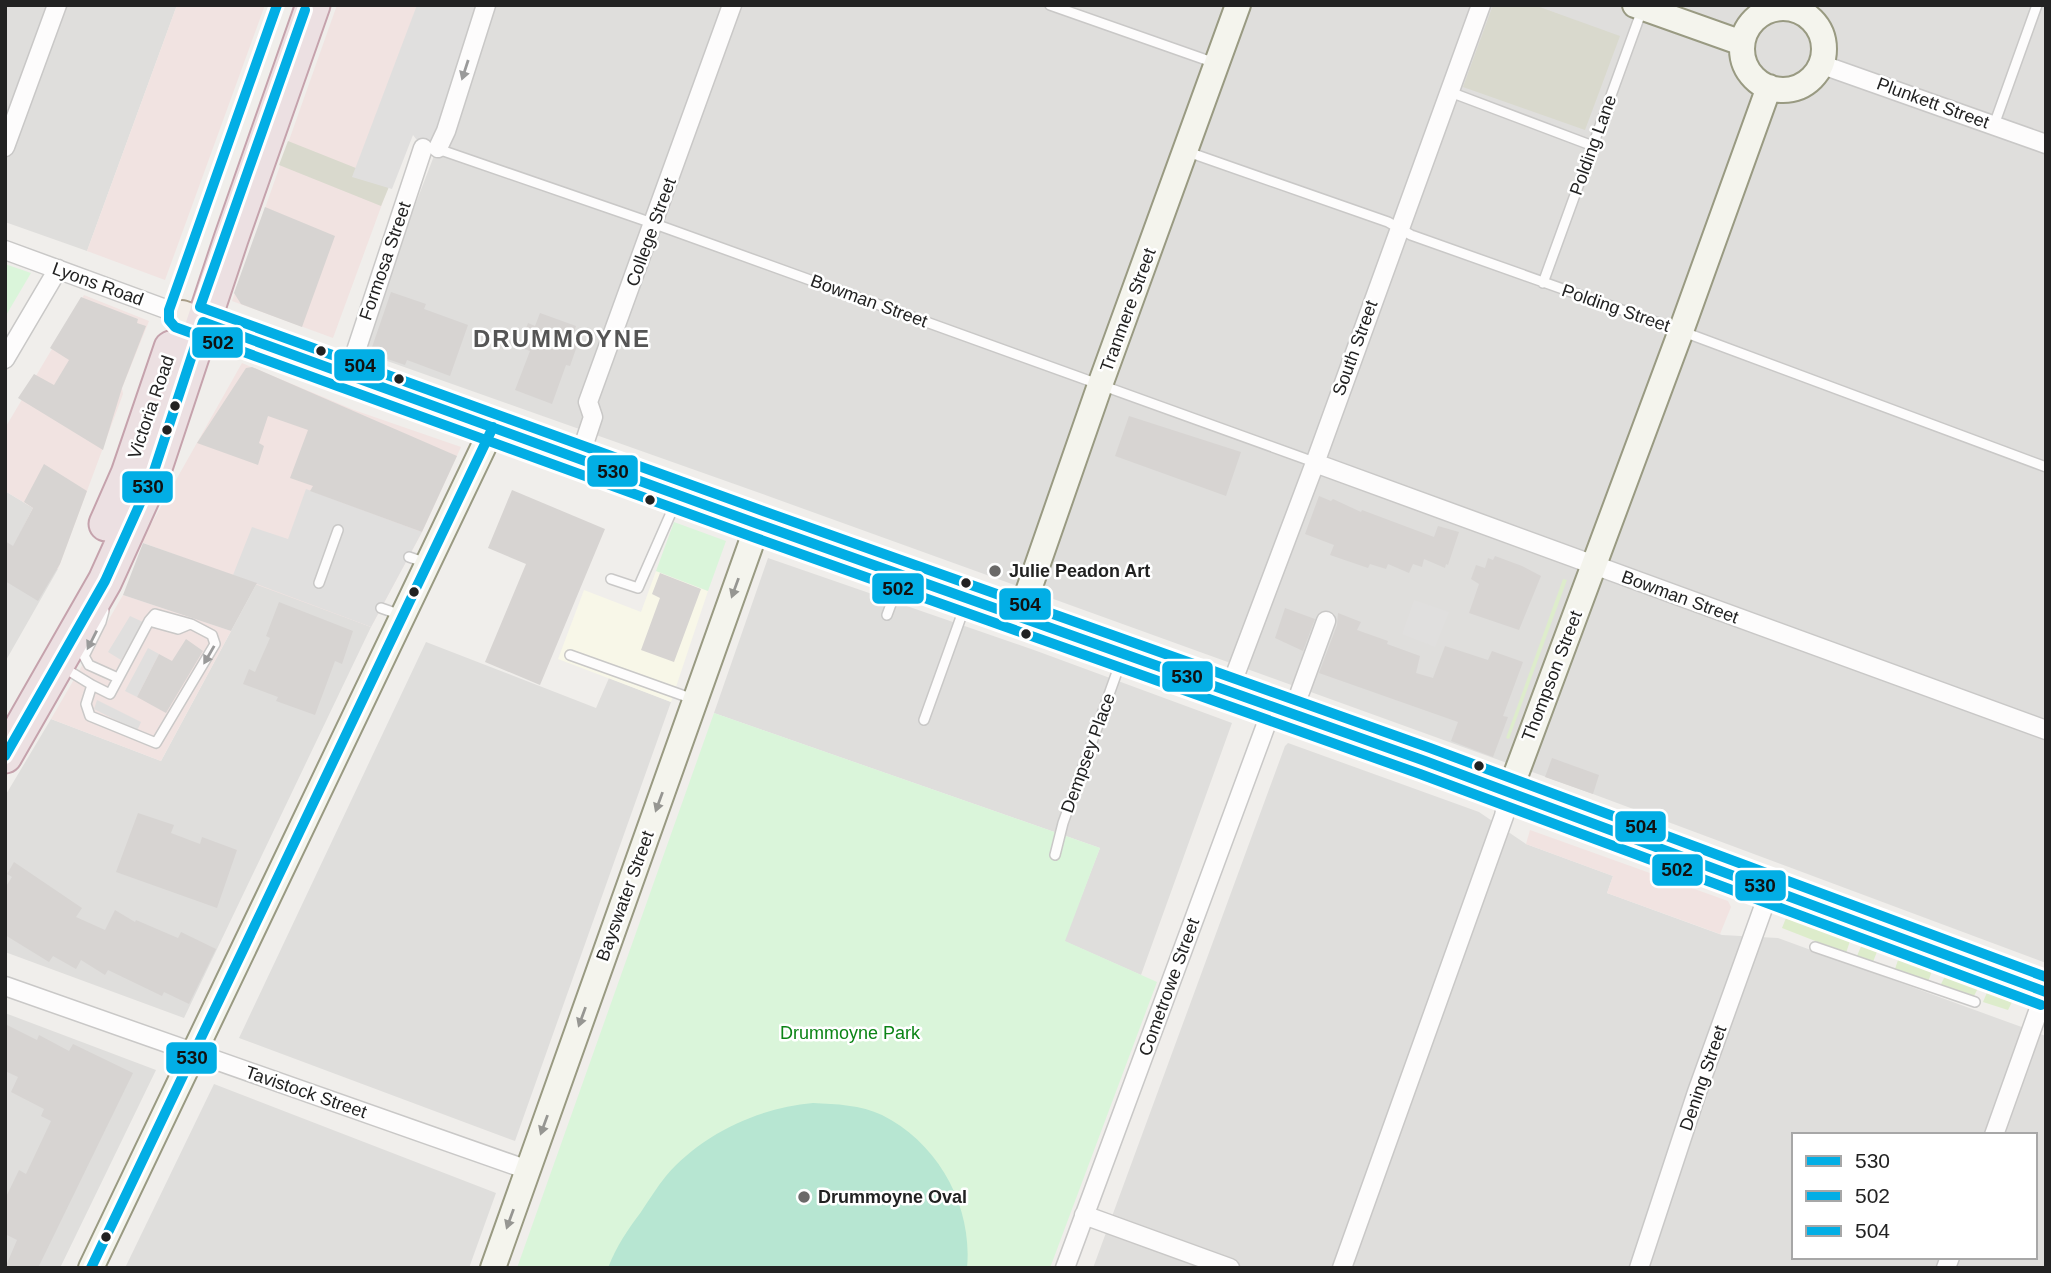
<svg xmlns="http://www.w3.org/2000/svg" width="2051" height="1273" font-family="Arial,sans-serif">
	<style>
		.residential { fill: #dfdedc; fill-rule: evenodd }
		.commercial { fill: #f1e3e1 }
		.education { fill: #f8f7e8 }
		.construction { fill: #d9d9cd }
		.grass { fill: #ddeccb }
		.park { fill: #daf5da }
		.pitch { fill: #b7e6d2 }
		.parking { fill: #e0dfde }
		.building { fill: #d7d4d2 }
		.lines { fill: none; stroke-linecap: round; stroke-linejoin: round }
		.lane-casing { stroke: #c9c8c7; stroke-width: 12 }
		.street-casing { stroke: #c9c8c7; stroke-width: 21 }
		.secondary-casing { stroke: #999a82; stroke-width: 28 }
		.primary-casing { stroke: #a79c86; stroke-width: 32 }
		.highway-casing { stroke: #c5a2ac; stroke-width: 37 }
		.lane { stroke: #fdfcfc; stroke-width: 9 }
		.street { stroke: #fdfcfc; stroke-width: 18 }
		.secondary { stroke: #f4f4ed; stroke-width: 24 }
		.primary { stroke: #f3ede7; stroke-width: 28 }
		.highway { stroke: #ece0e2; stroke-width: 33 }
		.bus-1-casing { stroke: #fff; stroke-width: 16 }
		.bus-2-casing { stroke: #fff; stroke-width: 16 }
		.bus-3-casing { stroke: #fff; stroke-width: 16 }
		.bus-1 { stroke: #02aee5; stroke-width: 10 }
		.bus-2 { stroke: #02aee5; stroke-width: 10 }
		.bus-3 { stroke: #02aee5; stroke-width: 10 }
		.oneway { fill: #9a9a9a }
		.oneway2 { fill: #969692 }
		.bus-dot { fill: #222; stroke: #fff; stroke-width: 2.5 }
		.poi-dot { fill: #6a6968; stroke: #fff; stroke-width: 2.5 }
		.labels { text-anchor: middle; stroke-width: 5; stroke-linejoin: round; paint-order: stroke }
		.street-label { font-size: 18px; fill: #222; stroke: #fff }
		.poi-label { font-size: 18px; font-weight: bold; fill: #222; stroke: #fff; text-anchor: start }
		.park-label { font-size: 18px; fill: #0c8416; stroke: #fff }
		.district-label { font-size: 24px; font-weight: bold; letter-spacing: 2px; fill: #555; stroke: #fff }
		.line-badge { stroke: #fff; stroke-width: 2.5 }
		.pale-badge-label { font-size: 19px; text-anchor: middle; font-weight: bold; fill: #111 }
	</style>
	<rect width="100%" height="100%" fill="#f0eeeb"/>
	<path class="residential" d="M5,5H177L87,251L5,222Z
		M492,5H2046V963L1593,794L768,496L359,351Z
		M5,491L33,508L15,544L58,569L5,662Z
		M768,558L1034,650L1232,723L1141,975L1064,941L1100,848L714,713Z
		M257,583L371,627L184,1018L5,952V796L51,719L161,761Z
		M426,642L596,708L609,678L671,702L515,1141L239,1038Z
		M1288,743L1479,812L1526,844L1613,876L1607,893L1722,935L1778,938L2046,1036V1268H1093L1285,746ZM1794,1135H2035V1257H1794Z
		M5,1013L156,1070L60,1268H5Z
		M214,1084L496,1193L469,1268H125Z"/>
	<path class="commercial" d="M177,5H265L165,280L87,251Z
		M337,5H455L333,338L232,301Z
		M84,295L149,321L122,388L123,394L58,569L15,544L33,508L5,491V428Z
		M242,363L354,410L461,447L422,532L371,627L141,542Z
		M123,595L231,631L161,761L51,719Z
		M1530,830L1728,901L1731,907L1720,934L1607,893L1613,876L1526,844Z"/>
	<path class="education" d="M656,571L708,591L671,702L558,659L584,590L641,612Z"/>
	<path class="construction" d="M1493,5H1534L1620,36L1585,130L1463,87Z
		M288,141L391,182L381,206L279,165Z"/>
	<path class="grass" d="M1563,579L1567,580L1509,739L1506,738Z
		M1788,913L1851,938L1846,953L1782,928Z
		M1862,944L1878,949L1873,962L1857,956Z
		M1899,957L1933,968L1928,982L1895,969Z
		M1946,974L1979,986L1973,998L1940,986Z
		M1988,990L2013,1000L2008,1010L1983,1002Z"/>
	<path class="park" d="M5,264L31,273L5,317Z
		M674,522L726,541L708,591L656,571Z
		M714,713L1100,848L1065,941L1157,982L1050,1268H517Z"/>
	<path class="pitch" d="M813,1103C836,1104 861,1105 882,1115C938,1143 973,1206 967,1268H608C616,1247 628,1229 641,1212C649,1200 657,1187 666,1176C702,1134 758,1108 813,1103Z"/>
	<path class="parking" d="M417,5H486L446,131L423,148L413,135L392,189L352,177Z
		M306,489L422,532L371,627L233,575L252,527L288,539Z
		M1414,600L1449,612L1435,647L1402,634Z
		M130,616L143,622L121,660L108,652Z
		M148,648L159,654L137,697L125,691Z
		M97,700L141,722L137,731L94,709Z"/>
	<path class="building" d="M265,207L335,236L302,327L241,304L234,293Z
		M391,292L426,304L424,309L468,325L450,376L407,360L405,365L370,353Z
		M81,297L138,319L137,323L146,326L122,388L103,450L18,398L34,374L54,385L69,360L50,348Z
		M540,313L576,326L571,340L578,343L570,366L566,365L552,404L515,390L530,351L519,347L528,323L535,326Z
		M252,367L457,456L422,532L310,491L313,486L290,478L308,430L268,416L259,443L264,446L258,465L197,443L246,368Z
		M1129,416L1241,452L1226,496L1115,456Z
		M44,464L87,491L60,564L38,601L5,581V541L13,546L33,508L24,502Z
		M512,490L605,529L540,685L485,662L526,564L488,548Z
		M1319,496L1331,501L1333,499L1361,512L1362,510L1434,537L1438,526L1459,532L1448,565L1446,564L1445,568L1424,559L1422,567L1413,564L1409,573L1388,564L1386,569L1370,564L1368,568L1330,555L1334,545L1305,534Z
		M143,543L257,583L231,631L123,595Z
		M1495,556L1522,566L1541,576L1519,630L1469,613L1479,584L1471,579L1476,565L1485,568L1488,558L1493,560Z
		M660,573L701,589L674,662L641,650L660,598L652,594Z
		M279,602L353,631L342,664L335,661L315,715L276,701L278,697L243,684L249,669L255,672L270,638L266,636Z
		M1285,608L1315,619L1303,651L1275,638Z
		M1338,613L1361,622L1357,630L1388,641L1387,644L1420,656L1416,673L1433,678L1445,646L1488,660L1492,651L1523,662L1503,716L1508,717L1493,757L1451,741L1458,722L1319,673L1337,625Z
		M186,639L203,651L166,713L137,697L159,654L172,661Z
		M1552,758L1599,775L1593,794L1545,777Z
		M138,813L174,825L171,833L200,844L202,837L237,850L217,908L116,872Z
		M14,862L82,908L76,917L105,930L115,910L135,922L136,920L178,938L181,932L216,949L189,1004L164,992L162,996L108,970L105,975L81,960L76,969L53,956L49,962L5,935V888L12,877L7,874Z
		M5,1024L37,1040L39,1035L69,1051L73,1044L133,1073L38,1268H5L17,1240L5,1234V1199L19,1170L26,1174L51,1121L41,1116L44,1109L11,1092L18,1077L5,1071Z"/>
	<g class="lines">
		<g class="lane-casing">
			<path id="lane" d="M1050,5L1215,63
				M1450,92L1593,146
				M1994,125L2037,5
				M435,148L655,224L1314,462
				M1188,152L1388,222L1411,235L1681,331L2046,467
				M1543,283L1642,10
				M409,557L427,563
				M611,579L638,588L678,497
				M319,583L338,530
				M381,608L401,615
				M104,611L101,622L84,656L89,665L118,678
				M887,615L901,577
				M149,621L178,629L190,624
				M570,655L693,699
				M61,666L92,685L86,704L90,716L156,743L215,644L212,635L191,624L155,614L149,621L110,694L92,685
				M924,720L966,603
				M1055,855L1063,823L1122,658
				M1815,947L1975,1002"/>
		</g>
		<g class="street-casing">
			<path id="street" d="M1820,64L2046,144
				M5,147L57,5
				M438,148L446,131L486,5
				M5,250L182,315
				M5,359L58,269
				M348,375L423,148
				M579,459L593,417L588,402L732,5
				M1315,463L2046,730
				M1229,691L1315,463L1481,5
				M1300,692L1326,621
				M5,986L528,1170
				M1994,1135L2045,992
				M1084,1215L1230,1268
				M1065,1268L1273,706
				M1342,1268L1504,816L1509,793
				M1639,1268L1697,1092L1770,889
				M1946,1268L1950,1257"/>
		</g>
		<g class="secondary-casing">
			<path id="secondary" d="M1635,5L1742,43
				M1742 49a41 41 0 1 1 82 0a41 41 0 1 1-82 0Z
				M1020,615L1100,385L1238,5
				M1509,793L1681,331L1769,87
				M91,1268L493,427
				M493,1268L758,524"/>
		</g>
		<g class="primary-casing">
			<path id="primary" d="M182,315L758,524L1425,761L2046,992"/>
		</g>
		<g class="highway-casing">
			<path id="highway" d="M106,524L128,474L171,348
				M5,756L105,581L152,477L231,239L313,5"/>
		</g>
		<use href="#lane" class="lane"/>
		<use href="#street" class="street"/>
		<use href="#secondary" class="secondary"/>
		<use href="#primary" class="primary"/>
		<use href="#highway" class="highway"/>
		<g class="bus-1-casing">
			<path id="bus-1" d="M5,756L105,581L152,477L203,322L758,524L1425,761L2046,992
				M91,1268L493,427"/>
		</g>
		<g class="bus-2-casing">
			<path id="bus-2" d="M277,5L169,310V320L175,327L753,537L1420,774L2041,1005"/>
		</g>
		<g class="bus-3-casing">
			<path id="bus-3" d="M305,10L200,307L763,511L1430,748L2046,977"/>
		</g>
		<use href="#bus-1" class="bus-1"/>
		<use href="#bus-2" class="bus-2"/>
		<use href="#bus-3" class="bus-3"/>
	</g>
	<defs><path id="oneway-solid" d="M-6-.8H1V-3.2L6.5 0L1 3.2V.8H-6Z" transform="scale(1.75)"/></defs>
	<g class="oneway">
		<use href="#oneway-solid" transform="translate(465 70) rotate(108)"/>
		<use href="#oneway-solid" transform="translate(92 640) rotate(117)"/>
		<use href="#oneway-solid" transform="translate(209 655) rotate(120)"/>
	</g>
	<g class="oneway2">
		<use href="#oneway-solid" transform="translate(735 588) rotate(110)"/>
		<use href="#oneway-solid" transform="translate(659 802) rotate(110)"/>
		<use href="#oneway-solid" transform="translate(582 1017) rotate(110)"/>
		<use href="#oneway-solid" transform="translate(544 1125) rotate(110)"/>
		<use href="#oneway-solid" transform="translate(510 1219) rotate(110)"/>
	</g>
	<g class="bus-dot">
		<circle cx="321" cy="351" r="6"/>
		<circle cx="399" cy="379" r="6"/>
		<circle cx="175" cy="406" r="6"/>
		<circle cx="167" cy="430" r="6"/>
		<circle cx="650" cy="500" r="6"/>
		<circle cx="966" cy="583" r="6"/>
		<circle cx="414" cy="592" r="6"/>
		<circle cx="1026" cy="634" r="6"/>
		<circle cx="1479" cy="766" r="6"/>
		<circle cx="106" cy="1237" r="6"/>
	</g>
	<g class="poi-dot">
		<circle cx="995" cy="571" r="7"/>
		<circle cx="804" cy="1197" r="7"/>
	</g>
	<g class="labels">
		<g class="street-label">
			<text transform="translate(1933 103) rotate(20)" y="6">Plunkett Street</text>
			<text transform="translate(1593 145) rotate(-70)" y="6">Polding Lane</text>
			<text transform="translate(651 232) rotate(-70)" y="6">College Street</text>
			<text transform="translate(385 261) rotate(-71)" y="6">Formosa Street</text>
			<text transform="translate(98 284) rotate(20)" y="6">Lyons Road</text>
			<text transform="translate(869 301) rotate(20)" y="6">Bowman Street</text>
			<text transform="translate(1616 308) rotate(19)" y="6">Polding Street</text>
			<text transform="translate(1128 310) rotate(-70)" y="6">Tranmere Street</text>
			<text transform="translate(1355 348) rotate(-70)" y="6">South Street</text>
			<text transform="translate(151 407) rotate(-71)" y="6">Victoria Road</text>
			<text transform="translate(1680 597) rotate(20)" y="6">Bowman Street</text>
			<text transform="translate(1552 676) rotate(-69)" y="6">Thompson Street</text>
			<text transform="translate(1088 753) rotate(-70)" y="6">Dempsey Place</text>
			<text transform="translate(625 896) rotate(-70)" y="6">Bayswater Street</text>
			<text transform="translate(1169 987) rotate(-70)" y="6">Cometrowe Street</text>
			<text transform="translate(1703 1078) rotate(-71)" y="6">Dening Street</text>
			<text transform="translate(306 1092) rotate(19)" y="6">Tavistock Street</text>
		</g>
		<g class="poi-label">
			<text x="1009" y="577">Julie Peadon Art</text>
			<text x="818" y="1203">Drummoyne Oval</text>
		</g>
		<g class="park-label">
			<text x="850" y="1039">Drummoyne Park</text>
		</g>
		<g class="district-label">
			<text x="562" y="347">DRUMMOYNE</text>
		</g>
	</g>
	<g class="line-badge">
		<rect x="191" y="326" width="53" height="33" rx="7" fill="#02aee5"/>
		<rect x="333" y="348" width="53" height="34" rx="7" fill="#02aee5"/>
		<rect x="586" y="454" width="53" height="34" rx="7" fill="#02aee5"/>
		<rect x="121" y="470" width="53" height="34" rx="7" fill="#02aee5"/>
		<rect x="871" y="572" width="54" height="33" rx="7" fill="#02aee5"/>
		<rect x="998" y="587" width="54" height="34" rx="7" fill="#02aee5"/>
		<rect x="1161" y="660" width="53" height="33" rx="7" fill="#02aee5"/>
		<rect x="1614" y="810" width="53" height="33" rx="7" fill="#02aee5"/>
		<rect x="1651" y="853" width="53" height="34" rx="7" fill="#02aee5"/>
		<rect x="1734" y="869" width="53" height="33" rx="7" fill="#02aee5"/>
		<rect x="165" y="1041" width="53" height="34" rx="7" fill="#02aee5"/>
	</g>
	<g class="pale-badge-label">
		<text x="218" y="349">502</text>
		<text x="360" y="372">504</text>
		<text x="613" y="478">530</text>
		<text x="148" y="493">530</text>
		<text x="898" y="595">502</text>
		<text x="1025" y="611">504</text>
		<text x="1187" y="683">530</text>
		<text x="1641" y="833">504</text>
		<text x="1677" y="876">502</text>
		<text x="1760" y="892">530</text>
		<text x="192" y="1064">530</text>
	</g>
	<rect width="2051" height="1273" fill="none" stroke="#222222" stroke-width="14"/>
	<rect x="1792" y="1133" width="245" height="126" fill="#ffffff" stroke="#a7a7a7" stroke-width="2"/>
	<rect x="1806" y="1156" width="35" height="10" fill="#02aee5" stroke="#a7a7a7" stroke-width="2"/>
	<text x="1855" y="1168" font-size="21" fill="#222222">530</text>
	<rect x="1806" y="1191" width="35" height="10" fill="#02aee5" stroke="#a7a7a7" stroke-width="2"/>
	<text x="1855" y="1203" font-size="21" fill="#222222">502</text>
	<rect x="1806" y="1226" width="35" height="10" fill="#02aee5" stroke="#a7a7a7" stroke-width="2"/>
	<text x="1855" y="1238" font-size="21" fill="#222222">504</text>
</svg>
